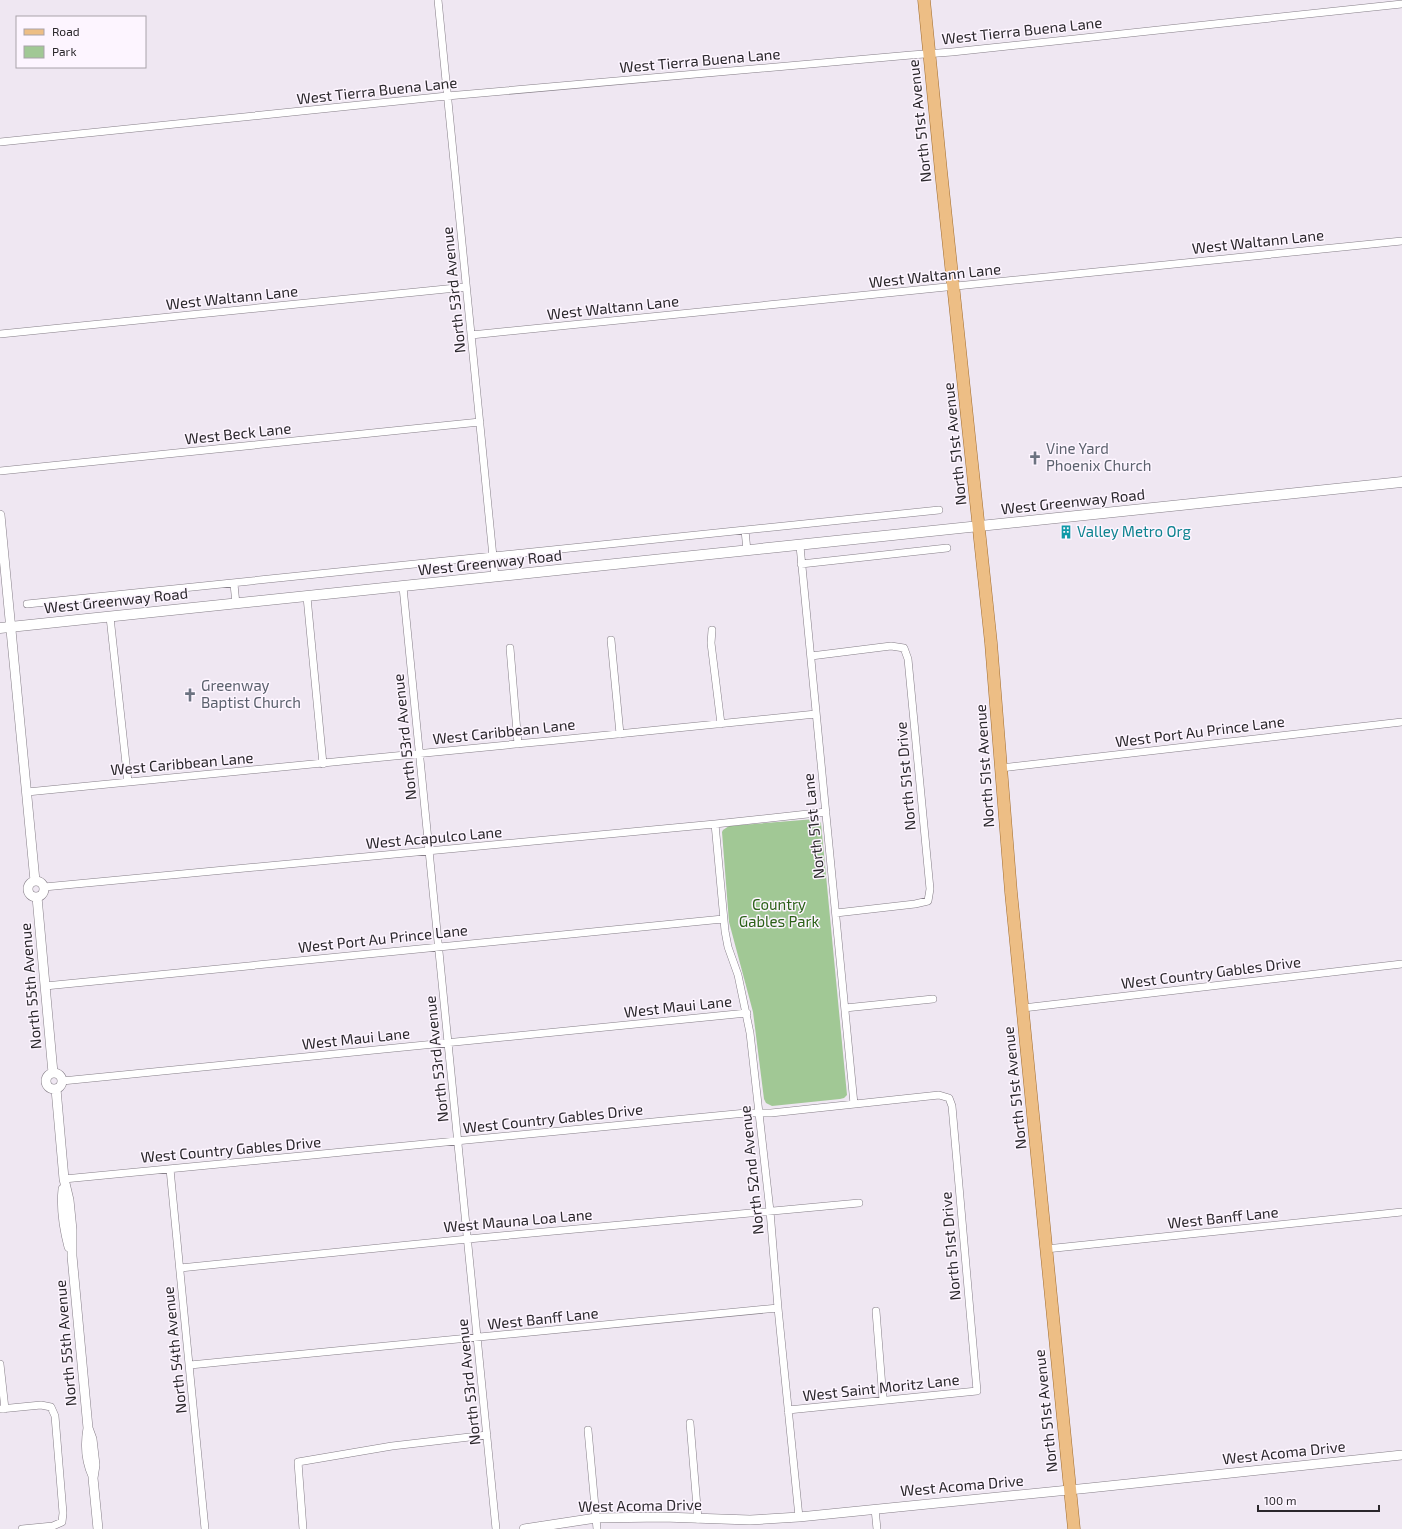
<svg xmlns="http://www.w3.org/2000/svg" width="1402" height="1529" font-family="'Exo 2',sans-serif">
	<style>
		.park { fill: #a1c895 }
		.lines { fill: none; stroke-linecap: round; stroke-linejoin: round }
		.minor-casing { stroke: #857e87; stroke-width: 8 }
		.tertiary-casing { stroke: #857e87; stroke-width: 10 }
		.secondary-casing { stroke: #857e87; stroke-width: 11 }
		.primary-casing { stroke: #a16d30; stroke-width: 13 }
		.minor { stroke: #fff; stroke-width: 7 }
		.tertiary { stroke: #fff; stroke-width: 9 }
		.secondary { stroke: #fff; stroke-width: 10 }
		.primary { stroke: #edbe85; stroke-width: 12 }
		.labels { text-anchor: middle; stroke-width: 3; stroke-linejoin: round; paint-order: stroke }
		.street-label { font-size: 15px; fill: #2a272b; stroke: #fdf5ff }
		.worship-label { font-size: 15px; fill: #5b616d; stroke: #fdf5ff; text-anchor: start }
		.culture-label { font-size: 15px; fill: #0d838f; stroke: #fdf5ff; text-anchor: start }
		.park-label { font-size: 15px; fill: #2b6017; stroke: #fdf5ff }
	</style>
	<rect width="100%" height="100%" fill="#efe7f2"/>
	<path class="park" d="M815,819L821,823L847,1095L844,1098L840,1099L772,1106L766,1103L764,1099L753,1012L729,922L722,832L723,830L729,826Z"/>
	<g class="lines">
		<g class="minor-casing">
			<path id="minor" d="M438,0L495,577
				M0,142L447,96L911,55L952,52L1402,4
				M0,334L466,287
				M471,335L1402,241
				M0,471L480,422
				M745,530L747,551
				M800,546L854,1104
				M801,564L947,548
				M234,584L236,604
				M403,587L496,1529
				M307,597L323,764
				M27,604L939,510
				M110,617L128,782
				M712,630L711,643L721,724
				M611,640L620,734
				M510,648L518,744
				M811,656L891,646L904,648L908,659L930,889L928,901L915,904L836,913
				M1001,768L1402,722
				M27,792C290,768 553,740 816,714
				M715,824L725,931L728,947L738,975L750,1033L770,1211L778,1308L799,1517
				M44,887L715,824L826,812
				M45,986L723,919
				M845,1008L933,999
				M1023,1008L1402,964
				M62,1081L747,1013
				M170,1169L205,1529
				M64,1179L746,1113H771L939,1095L949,1098L952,1106L977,1391L788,1410
				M1046,1249L1402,1212
				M180,1268L468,1239L859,1203
				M876,1311L883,1400
				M0,1364L5,1409
				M190,1365L778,1308
				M0,1409L41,1405L51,1407L55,1416L63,1513L62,1522L53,1526L22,1529
				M690,1423L698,1519
				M588,1430L597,1529
				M875,1509L877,1529
				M303,1529L298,1462L392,1446L487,1435"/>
		</g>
		<g class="tertiary-casing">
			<path id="tertiary" d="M0,515L35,881
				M28 889a8 8 0 1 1 16 0a8 8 0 1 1-16 0Z
				M37,897L53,1073
				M46 1081a8 8 0 1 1 16 0a8 8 0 1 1-16 0Z
				M56,1089L64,1179L69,1200L72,1230V1256L88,1428L92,1439L95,1465L93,1478L98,1529
				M63,1189C61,1208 64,1228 69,1247
				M88,1428C85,1445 86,1461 93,1476
				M524,1529L596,1518L663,1517L750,1520L799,1517L1089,1488L1402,1455"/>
		</g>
		<g class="secondary-casing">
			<path id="secondary" d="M0,628L1402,482"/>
		</g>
		<g class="primary-casing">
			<path id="primary" d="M924,0L941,171L991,643L1011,892L1074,1529"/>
		</g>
		<use href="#minor" class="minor"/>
		<use href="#tertiary" class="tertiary"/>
		<use href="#secondary" class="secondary"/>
		<use href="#primary" class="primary"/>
	</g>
	<defs>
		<g id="church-bare" transform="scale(1.08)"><path d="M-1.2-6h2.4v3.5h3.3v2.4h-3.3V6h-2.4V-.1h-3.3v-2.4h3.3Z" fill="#6b7280" stroke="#fdf5ff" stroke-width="2.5" paint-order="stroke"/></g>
		<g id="building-bare" transform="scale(1.08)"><path d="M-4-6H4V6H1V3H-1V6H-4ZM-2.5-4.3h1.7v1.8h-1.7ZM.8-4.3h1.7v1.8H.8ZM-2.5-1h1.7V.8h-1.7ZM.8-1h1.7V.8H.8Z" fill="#0f9aa8" stroke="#fdf5ff" stroke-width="2.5" paint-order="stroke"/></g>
	</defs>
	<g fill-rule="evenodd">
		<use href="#church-bare" x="1035" y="458"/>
		<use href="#building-bare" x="1066" y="532"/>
		<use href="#church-bare" x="190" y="695"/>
	</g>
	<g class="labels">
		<g class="street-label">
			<text transform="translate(1022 31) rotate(-6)" y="5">West Tierra Buena Lane</text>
			<text transform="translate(700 61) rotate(-5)" y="5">West Tierra Buena Lane</text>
			<text transform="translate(377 91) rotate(-6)" y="5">West Tierra Buena Lane</text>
			<text transform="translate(920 121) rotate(-96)" y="5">North 51st Avenue</text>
			<text transform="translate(1258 242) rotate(-6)" y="5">West Waltann Lane</text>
			<text transform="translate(935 276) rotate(-6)" y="5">West Waltann Lane</text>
			<text transform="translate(454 290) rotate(-96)" y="5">North 53rd Avenue</text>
			<text transform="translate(232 298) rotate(-6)" y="5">West Waltann Lane</text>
			<text transform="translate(613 308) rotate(-6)" y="5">West Waltann Lane</text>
			<text transform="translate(238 434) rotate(-6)" y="5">West Beck Lane</text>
			<text transform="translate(955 444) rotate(-96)" y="5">North 51st Avenue</text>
			<text transform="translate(1073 502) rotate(-6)" y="5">West Greenway Road</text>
			<text transform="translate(490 563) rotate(-6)" y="5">West Greenway Road</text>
			<text transform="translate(116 601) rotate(-6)" y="5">West Greenway Road</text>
			<text transform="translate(504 732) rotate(-6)" y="5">West Caribbean Lane</text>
			<text transform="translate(1200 732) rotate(-7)" y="5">West Port Au Prince Lane</text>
			<text transform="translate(405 737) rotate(-96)" y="5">North 53rd Avenue</text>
			<text transform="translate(182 764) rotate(-5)" y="5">West Caribbean Lane</text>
			<text transform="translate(985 766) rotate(-94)" y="5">North 51st Avenue</text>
			<text transform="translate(906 776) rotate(-95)" y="5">North 51st Drive</text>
			<text transform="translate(814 826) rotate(-96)" y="5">North 51st Lane</text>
			<text transform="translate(434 838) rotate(-5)" y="5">West Acapulco Lane</text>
			<text transform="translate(383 939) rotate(-6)" y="5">West Port Au Prince Lane</text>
			<text transform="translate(1211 973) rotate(-7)" y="5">West Country Gables Drive</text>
			<text transform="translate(31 986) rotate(-95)" y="5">North 55th Avenue</text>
			<text transform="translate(678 1007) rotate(-6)" y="5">West Maui Lane</text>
			<text transform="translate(356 1039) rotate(-6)" y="5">West Maui Lane</text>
			<text transform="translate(437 1059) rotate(-96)" y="5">North 53rd Avenue</text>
			<text transform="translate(1015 1088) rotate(-96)" y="5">North 51st Avenue</text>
			<text transform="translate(553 1119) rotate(-6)" y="5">West Country Gables Drive</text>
			<text transform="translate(231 1150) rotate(-5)" y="5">West Country Gables Drive</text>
			<text transform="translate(752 1170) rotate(-96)" y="5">North 52nd Avenue</text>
			<text transform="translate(1223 1218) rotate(-6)" y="5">West Banff Lane</text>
			<text transform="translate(518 1221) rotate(-5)" y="5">West Mauna Loa Lane</text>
			<text transform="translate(951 1246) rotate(-95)" y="5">North 51st Drive</text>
			<text transform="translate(543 1319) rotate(-6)" y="5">West Banff Lane</text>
			<text transform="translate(66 1343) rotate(-95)" y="5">North 55th Avenue</text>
			<text transform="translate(175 1350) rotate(-96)" y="5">North 54th Avenue</text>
			<text transform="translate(469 1382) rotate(-96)" y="5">North 53rd Avenue</text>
			<text transform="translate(881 1388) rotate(-6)" y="5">West Saint Moritz Lane</text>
			<text transform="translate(1046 1411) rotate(-96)" y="5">North 51st Avenue</text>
			<text transform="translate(1284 1453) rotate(-6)" y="5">West Acoma Drive</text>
			<text transform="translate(962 1486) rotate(-5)" y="5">West Acoma Drive</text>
			<text transform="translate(640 1506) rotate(-1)" y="5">West Acoma Drive</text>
		</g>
		<g class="worship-label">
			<text x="1046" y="454">Vine Yard<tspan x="1046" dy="17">Phoenix Church</tspan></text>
			<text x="201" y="691">Greenway<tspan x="201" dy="17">Baptist Church</tspan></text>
		</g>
		<g class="culture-label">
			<text x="1077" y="537">Valley Metro Org</text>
		</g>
		<g class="park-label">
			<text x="779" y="910">Country<tspan x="779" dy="17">Gables Park</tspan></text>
		</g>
	</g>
	<rect x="16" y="16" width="130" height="52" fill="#fdf5ff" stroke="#a9a3aa"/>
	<rect x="24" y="29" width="20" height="6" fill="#edbe85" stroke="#a9a3aa"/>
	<text x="52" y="36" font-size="12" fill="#2a272b">Road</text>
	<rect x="24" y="46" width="20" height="12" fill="#a1c895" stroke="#a9a3aa"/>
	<text x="52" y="56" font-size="12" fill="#2a272b">Park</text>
	<path d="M1258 1505v6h121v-6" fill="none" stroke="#2a272b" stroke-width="2"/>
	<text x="1264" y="1505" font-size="12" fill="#2a272b" stroke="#fdf5ff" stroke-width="3" paint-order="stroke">100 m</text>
</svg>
